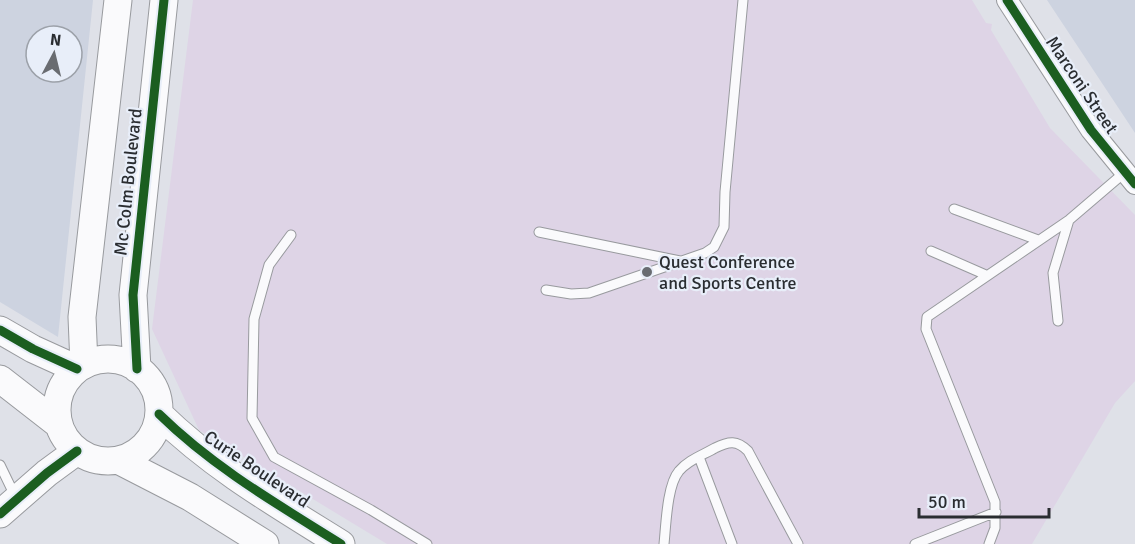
<svg xmlns="http://www.w3.org/2000/svg" width="1135" height="544" font-family="Signika,sans-serif">
	<style>
		.built { fill: #cdd3e0; fill-rule: evenodd }
		.green { fill: #ded4e6 }
		.lines { fill: none; stroke-linecap: round; stroke-linejoin: round }
		.lane-casing { stroke: #989a9e; stroke-width: 11 }
		.street-casing { stroke: #989a9e; stroke-width: 22 }
		.secondary-casing { stroke: #989a9e; stroke-width: 29 }
		.lane { stroke: #fafafc; stroke-width: 9 }
		.street { stroke: #fafafc; stroke-width: 20 }
		.secondary { stroke: #fafafc; stroke-width: 27 }
		.cycleway-casing { stroke: #e8eef9; stroke-width: 13 }
		.cycleway { stroke: #1b5e20; stroke-width: 9 }
		.poi-dot { fill: #696c71; stroke: #e8eef9; stroke-width: 2 }
		.labels { text-anchor: middle; stroke-width: 4.5; stroke-linejoin: round; paint-order: stroke }
		.street-label { font-size: 18px; fill: #2a2d31; stroke: #e8eef9 }
		.poi-label { font-size: 18px; fill: #2a2d31; stroke: #e8eef9; text-anchor: start }
	</style>
	<rect width="100%" height="100%" fill="#dfe1e8"/>
	<path class="built" d="M0,0H93L58,337L0,302ZM36,36H72V72H36Z
		M1047,0H1135V133Z"/>
	<path class="green" d="M193,0H972L986,23L992,24L991,30L1050,128L1135,215V381L1115,403L1032,544H387L199,430L152,329Z"/>
	<g class="lines">
		<g class="lane-casing">
			<path id="lane" d="M954,209L1038,240
				M539,232L680,261
				M291,235L269,265L254,319L252,418L274,457L371,510L427,544
				M931,251L986,275
				M546,290L571,294L589,293L705,253L714,247L724,227L725,192L743,0
				M1058,321L1053,273L1069,220
				M699,457L732,544
				M0,465L16,498
				M664,544C666,525 667,485 679,471C688,460 703,455 715,448C729,441 737,440 748,451L798,544
				M915,544L996,512
				M989,544L995,528V502L926,329L927,317L1069,220L1124,173"/>
		</g>
		<g class="street-casing">
			<path id="street" d="M1007,0L1091,130L1135,184"/>
		</g>
		<g class="secondary-casing">
			<path id="secondary" d="M0,330L33,349L77,369
				M57 410a51 51 0 1 1 102 0a51 51 0 1 1-102 0Z
				M84,365L82,317L118,0
				M137,369L133,295L164,0
				M0,379L58,424
				M159,414C213,467 277,504 341,544
				M118,460L190,497L265,544
				M0,514L47,473L77,451"/>
		</g>
		<use href="#lane" class="lane"/>
		<use href="#street" class="street"/>
		<use href="#secondary" class="secondary"/>
		<g class="cycleway-casing">
			<path id="cycleway" d="M1007,0L1091,130L1135,184
				M0,330L33,349L77,369
				M137,369L133,295L164,0
				M159,414C213,467 277,504 341,544
				M0,514L47,473L77,451"/>
		</g>
		<use href="#cycleway" class="cycleway"/>
	</g>
	<circle class="poi-dot" cx="647" cy="272" r="6"/>
	<g class="labels">
		<g class="street-label">
			<text transform="translate(1082 85) rotate(56)" y="6">Marconi Street</text>
			<text transform="translate(128 182) rotate(-84)" y="6">Mc Colm Boulevard</text>
			<text transform="translate(257 469) rotate(34)" y="6">Curie Boulevard</text>
		</g>
		<g class="poi-label">
			<text x="659" y="268">Quest Conference<tspan x="659" dy="21">and Sports Centre</tspan></text>
		</g>
	</g>
	<g transform="translate(54 54) rotate(7)"><circle r="28" fill="#e8eef9" stroke="#9ca1a9" stroke-width="1.5"/>
	<path d="M0-4.5L10 22L0 15L-10 22Z" fill="#696c71"/>
	<text y="-9" font-size="16" font-weight="bold" text-anchor="middle" fill="#2a2d31">N</text>
	</g>
	<path d="M919 508v9h130v-9" fill="none" stroke="#2a2d31" stroke-width="3"/>
	<text x="928" y="508" font-size="18" fill="#2a2d31" stroke="#e8eef9" stroke-width="4.5" paint-order="stroke">50 m</text>
</svg>
